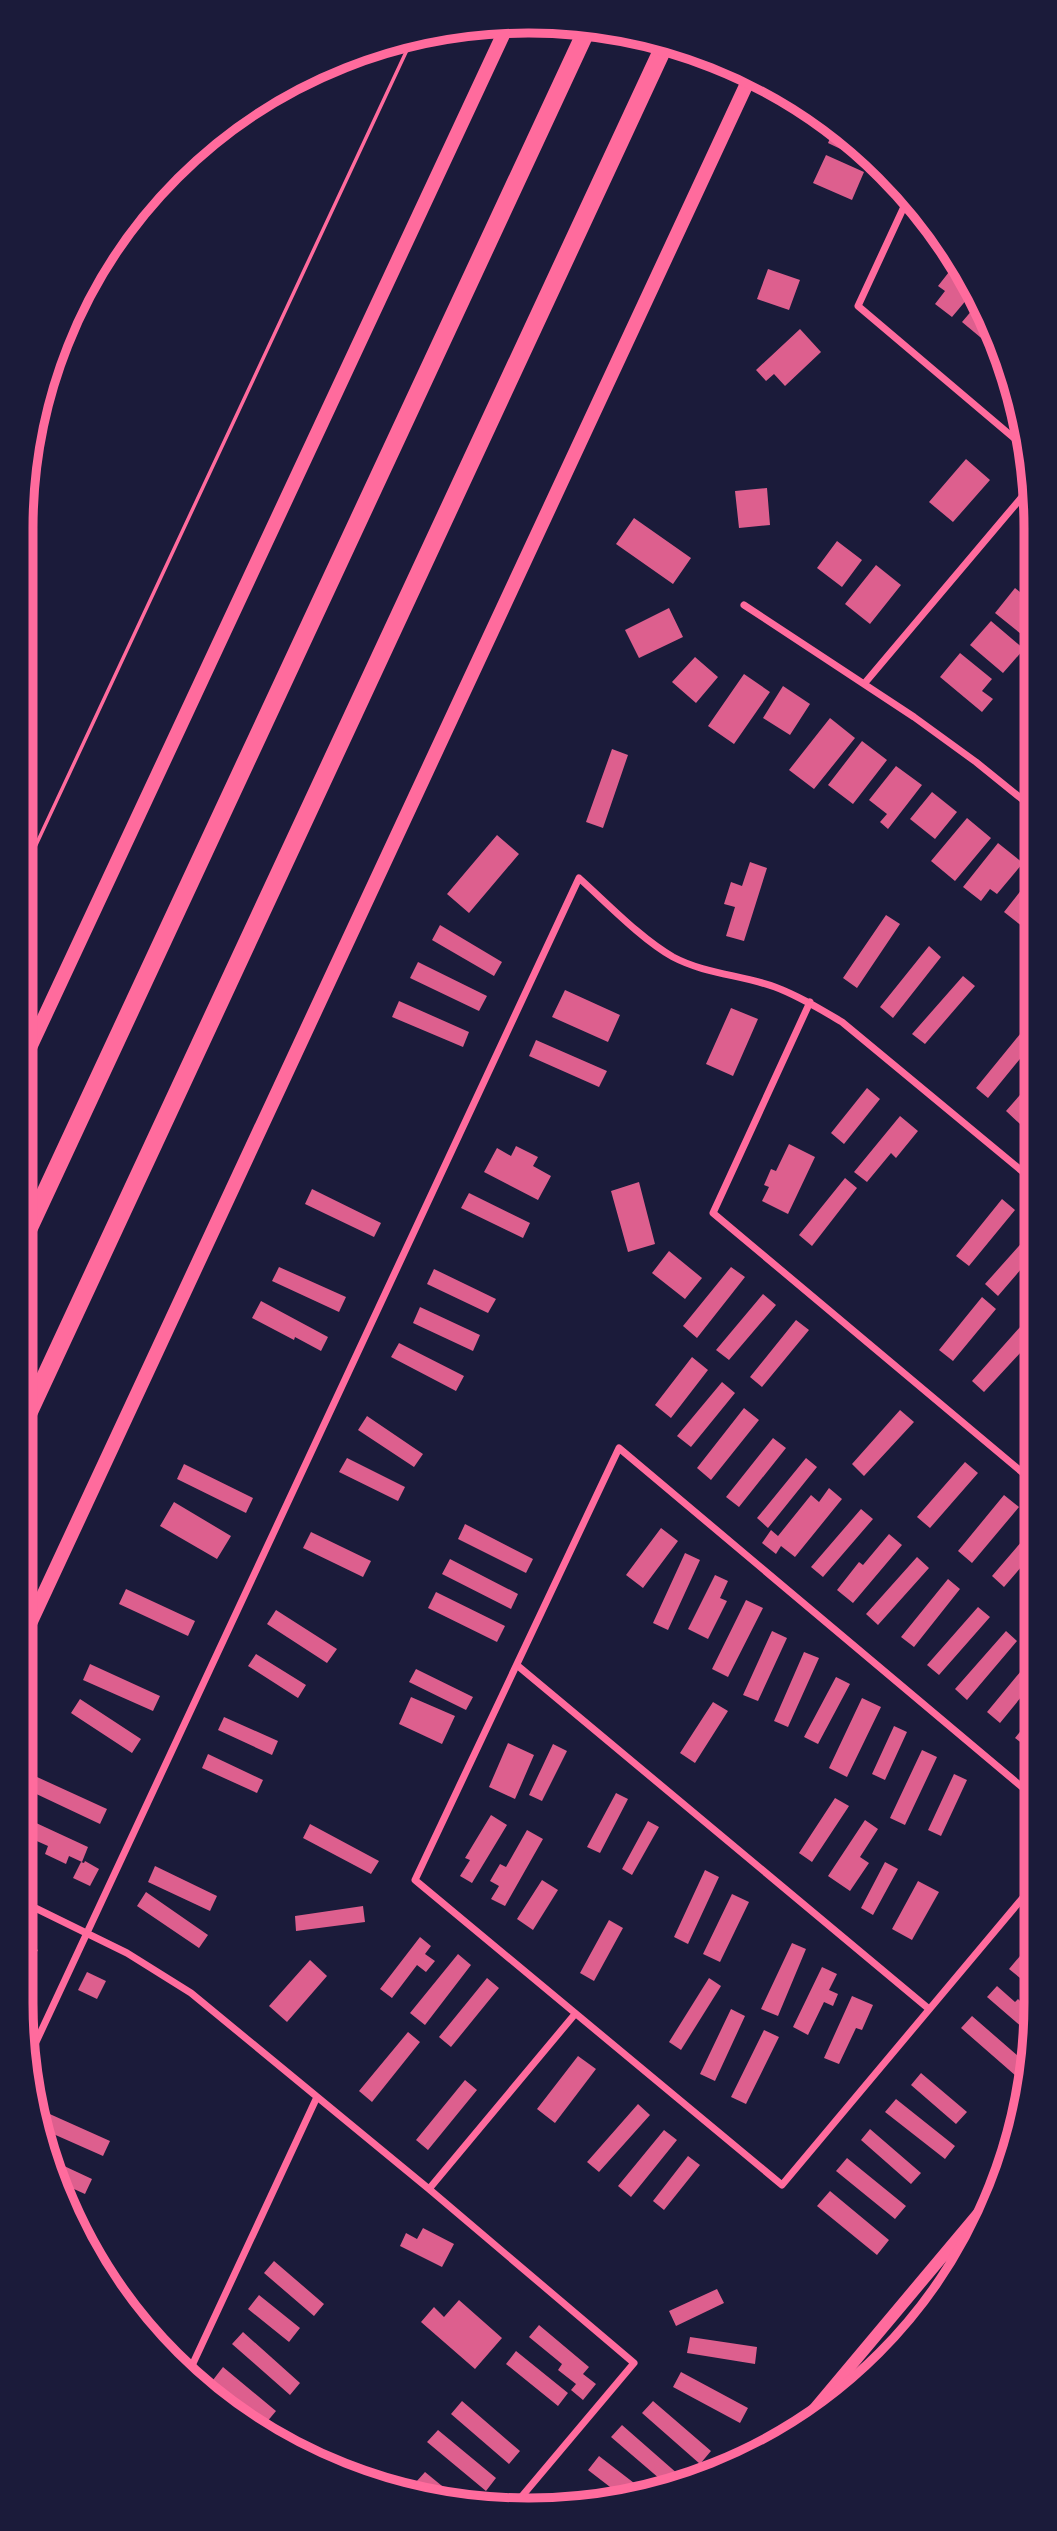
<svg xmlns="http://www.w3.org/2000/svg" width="1057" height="2531" font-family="'DM Sans',sans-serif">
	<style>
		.building { fill: #dd5f8e }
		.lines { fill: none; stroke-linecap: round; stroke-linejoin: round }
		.path { stroke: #ff6b9d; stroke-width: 3.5 }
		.minor { stroke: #ff6b9d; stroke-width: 7 }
		.tertiary { stroke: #ff6b9d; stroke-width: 12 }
		.secondary { stroke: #ff6b9d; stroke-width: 14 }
		.motorway { stroke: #ff6b9d; stroke-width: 18 }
		.rim { fill: none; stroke: #ff6b9d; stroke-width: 9 }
	</style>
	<rect width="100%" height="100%" fill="#1b1b3a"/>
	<path class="building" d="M834,129L870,162V163L828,143Z
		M826,155L864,172L852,200L813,183Z
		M956,263L973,292L952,317L935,304L945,291L938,286Z
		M768,269L800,280L789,310L757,299Z
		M979,302L996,331L986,342L962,322Z
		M800,329L821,352L785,386L774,374L766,381L756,370Z
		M966,459L990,480L953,522L929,502Z
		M767,488L770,525L739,528L735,491Z
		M634,518L691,558L673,584L616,544Z
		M837,541L862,560L842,587L817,568Z
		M876,565L901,585L870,624L845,604Z
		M1015,588L1032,602V630L1026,638L995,613Z
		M669,608L683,637L639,658L625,630Z
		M991,621L1024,649L1003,673L970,645Z
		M960,653L992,679L982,691L993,699L982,712L940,677Z
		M695,657L718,677L696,703L672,682Z
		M744,674L770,692L734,744L708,726Z
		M783,686L810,704L790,735L763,718Z
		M830,718L855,738L814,789L789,770Z
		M862,741L887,760L853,804L828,785Z
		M612,749L628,755L603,828L586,822Z
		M896,766L922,785L888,829L880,822L887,814L869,800Z
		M932,792L957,812L935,839L910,819Z
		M967,818L991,838L955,881L931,861Z
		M497,835L519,854L469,913L447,894Z
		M998,843L1023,863L997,894L990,889L981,901L963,887Z
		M750,862L767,868L744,941L726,936L735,907L724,904L731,882L742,886Z
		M1033,875V925L1028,931L1004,912Z
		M886,915L900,924L857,988L843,978Z
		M440,925L502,962L494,976L432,940Z
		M929,946L941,957L893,1018L880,1007Z
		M418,962L487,996L479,1011L410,978Z
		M963,976L975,986L925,1044L912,1034Z
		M565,990L620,1015L608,1042L552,1017Z
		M399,1001L469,1032L463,1047L392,1017Z
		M731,1008L758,1019L733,1076L706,1064Z
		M1025,1028L1033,1035V1043L988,1098L976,1088Z
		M536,1040L607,1071L599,1087L529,1056Z
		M1033,1080V1108L1020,1124L1006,1111Z
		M867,1088L880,1099L844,1144L831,1133Z
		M900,1116L918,1131L896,1158L891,1153L867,1182L854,1172Z
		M789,1144L815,1157L788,1214L762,1201L769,1187L764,1185L771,1169L776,1171Z
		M516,1146L538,1157L533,1166L551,1176L538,1200L484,1172L497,1148L511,1156Z
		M845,1178L857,1188L812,1246L799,1235Z
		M639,1182L655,1244L628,1252L611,1191Z
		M312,1189L381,1223L374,1237L305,1204Z
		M469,1193L530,1223L523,1238L461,1208Z
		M1002,1199L1015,1210L969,1266L956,1256Z
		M1034,1229V1254L998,1296L985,1284Z
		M669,1251L702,1278L685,1299L652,1273Z
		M279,1267L346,1297L339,1312L272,1281Z
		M731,1267L745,1277L697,1338L683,1326Z
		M434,1269L496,1299L488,1313L427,1284Z
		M763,1294L776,1305L729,1360L716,1350Z
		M982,1297L996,1309L953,1361L939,1350Z
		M261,1301L328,1337L321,1351L295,1337L294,1340L252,1318Z
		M420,1307L480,1335L473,1351L413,1323Z
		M796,1320L809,1330L762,1387L750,1377Z
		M1021,1326L1034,1338L984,1392L972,1381Z
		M399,1343L464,1376L456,1391L391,1357Z
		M692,1357L708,1370L671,1418L655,1405Z
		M722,1382L735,1393L691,1447L677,1436Z
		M744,1408L759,1420L711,1480L697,1468Z
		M1034,1408V1433L1022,1422Z
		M900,1410L914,1422L864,1476L852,1464Z
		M367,1416L423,1454L414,1467L358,1430Z
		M773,1438L786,1448L739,1507L726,1497Z
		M347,1458L405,1487L398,1501L339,1472Z
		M806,1458L817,1467L768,1528L757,1518Z
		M965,1462L978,1473L930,1528L917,1517Z
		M184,1464L253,1498L246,1513L177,1479Z
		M829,1488L842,1499L795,1557L781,1546L776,1554L762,1543L771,1530L778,1536L811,1495L819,1502Z
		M1004,1495L1019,1507L972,1563L958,1551Z
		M174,1502L231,1536L217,1559L160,1526Z
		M861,1509L873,1519L823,1577L811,1567Z
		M465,1524L533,1559L526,1573L458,1539Z
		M1035,1526V1551L1004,1587L992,1576Z
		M661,1528L678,1541L643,1588L626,1575Z
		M311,1532L371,1561L363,1577L303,1548Z
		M889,1534L902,1545L853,1603L837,1590L859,1562L863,1565Z
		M685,1553L700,1560L668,1630L653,1623Z
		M917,1557L929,1568L878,1625L866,1614Z
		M450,1559L518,1594L511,1609L442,1574Z
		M715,1575L728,1581L720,1598L727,1601L708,1639L688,1629Z
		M948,1579L960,1589L914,1647L901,1637Z
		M126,1589L195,1621L188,1636L119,1604Z
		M436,1592L505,1626L497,1642L428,1608Z
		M746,1600L763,1608L728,1677L712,1669Z
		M978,1607L990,1617L939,1675L927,1665Z
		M276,1610L337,1649L327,1663L267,1624Z
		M772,1631L787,1638L758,1701L743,1695Z
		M1006,1631L1017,1641L967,1700L955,1689Z
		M804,1652L819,1658L788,1727L774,1721Z
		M256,1654L306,1685L298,1698L248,1666Z
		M1035,1654V1680L1000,1723L987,1712Z
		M90,1664L160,1696L153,1711L83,1680Z
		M416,1669L473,1697L466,1710L409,1682Z
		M836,1677L850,1684L818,1744L804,1737Z
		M411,1697L455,1716L442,1744L399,1724Z
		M862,1698L881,1707L847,1777L829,1768Z
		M80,1699L141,1739L132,1753L71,1713Z
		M713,1702L728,1711L695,1763L680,1753Z
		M1035,1713V1739L1028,1748L1015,1738Z
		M224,1717L278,1741L272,1755L218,1730Z
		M894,1726L907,1732L885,1780L872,1774Z
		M508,1743L534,1755L515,1799L489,1787Z
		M553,1744L567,1751L542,1801L529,1795Z
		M922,1750L937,1757L905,1825L890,1818Z
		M208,1754L263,1780L257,1793L202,1768Z
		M954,1774L967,1780L941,1836L928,1830Z
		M37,1777L107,1809L100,1824L30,1791Z
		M616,1793L628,1799L600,1853L587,1847Z
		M835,1798L849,1806L812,1862L799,1853Z
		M491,1815L507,1825L472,1883L460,1876L470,1860L465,1858Z
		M21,1816L88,1847L82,1862L69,1856L66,1864L45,1854L48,1846L21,1834Z
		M865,1820L878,1829L860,1857L869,1863L850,1891L828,1876Z
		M648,1821L659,1827L632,1875L622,1869Z
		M310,1824L379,1861L371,1874L303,1838Z
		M527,1830L543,1839L505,1906L491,1899L499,1886L490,1881L500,1864L506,1867Z
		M85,1861L99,1869L90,1886L73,1878L81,1862L84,1863Z
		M885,1862L898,1869L873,1915L861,1908Z
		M155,1866L217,1896L210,1911L148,1882Z
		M705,1870L719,1877L688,1944L674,1937Z
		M542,1880L558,1890L533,1930L517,1919Z
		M918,1881L939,1892L912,1940L892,1929Z
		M146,1892L208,1935L199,1948L137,1906Z
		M732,1894L749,1902L720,1962L703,1954Z
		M363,1906L365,1922L296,1931L295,1916Z
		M609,1920L623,1928L594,1981L580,1973Z
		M420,1937L431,1946L425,1954L435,1961L426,1972L417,1965L392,1998L380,1989Z
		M21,1941L38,1950L21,1980Z
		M792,1943L806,1949L778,2016L761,2009Z
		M458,1954L471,1965L425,2025L410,2013Z
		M1020,1956L1036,1969V1991L1009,1969Z
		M310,1960L327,1976L287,2022L269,2006Z
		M822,1967L837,1974L829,1990L838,1994L833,2006L824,2002L808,2035L793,2027Z
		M87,1972L106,1981L97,1999L78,1990Z
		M487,1978L499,1988L451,2047L439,2037Z
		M709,1978L721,1986L681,2050L669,2042Z
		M997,1986L1015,2002L1018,1999L1034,2014L1031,2035L987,1997Z
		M852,1996L873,2005L862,2030L856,2028L839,2064L824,2058Z
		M731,2009L745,2016L715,2081L700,2074Z
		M972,2016L1026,2063L1016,2076L961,2028Z
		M764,2030L779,2037L746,2104L731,2097Z
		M408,2032L420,2042L372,2102L359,2091Z
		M578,2056L596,2069L555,2123L537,2109Z
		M921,2073L967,2112L956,2124L911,2085Z
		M465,2080L477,2090L428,2150L416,2140Z
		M896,2099L955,2146L945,2159L885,2112Z
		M638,2104L650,2115L599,2172L587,2162Z
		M43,2111L110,2141L103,2156L42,2129L40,2118Z
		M870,2129L921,2173L911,2184L861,2140Z
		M664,2130L677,2140L631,2197L618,2186Z
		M688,2156L700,2165L664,2210L653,2201Z
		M47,2158L92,2179L85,2194L54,2180Z
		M847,2158L906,2206L895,2219L836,2171Z
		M830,2191L889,2240L877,2255L817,2206Z
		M423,2228L454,2244L442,2267L400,2246L406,2233L417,2239Z
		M274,2261L324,2304L314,2316L264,2273Z
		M717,2289L724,2303L676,2326L669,2311Z
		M259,2295L300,2328L289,2342L248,2309Z
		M459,2300L502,2338L475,2369L421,2322L434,2307L444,2317Z
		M539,2325L589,2367L583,2374L596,2384L583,2400L571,2390L576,2384L558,2370L562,2364L529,2337Z
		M243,2332L300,2383L290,2395L232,2344Z
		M690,2337L757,2347L755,2364L687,2353Z
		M516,2351L568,2393L558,2406L506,2364Z
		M223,2367L276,2411L266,2423L213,2380Z
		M681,2372L748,2408L740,2423L673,2387Z
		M462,2401L520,2451L509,2464L451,2414Z
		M653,2401L711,2451L700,2464L642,2413Z
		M622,2425L679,2475L672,2483L667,2485L611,2437Z
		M438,2430L496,2478L486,2491L427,2442Z
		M599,2456L647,2493L627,2500L588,2470Z
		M425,2472L464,2504L439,2501L416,2482Z"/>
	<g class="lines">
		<path class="path" d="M21,877L414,35"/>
		<path class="minor" d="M908,198L858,306L1028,450
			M744,605L914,717L976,762L1033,808
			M864,684L1032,485
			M810,1002L713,1213L1035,1483
			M518,1666L929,2009
			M1035,1798L619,1448L415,1880L782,2185L1036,1882
			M21,1901L127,1953L191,1993L429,2189L634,2363L512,2508
			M30,2055L579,878C606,902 641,939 673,957C705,974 742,975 775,987C799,996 820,1009 842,1022L1034,1181
			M429,2189L575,2014
			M944,2254L960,2268
			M189,2372L317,2097"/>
		<path class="tertiary" d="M796,2431L999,2189"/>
		<path class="secondary" d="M21,1067L509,22
			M21,1643L750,77"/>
		<path class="motorway" d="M21,1245L589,25
			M21,1429L666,42"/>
	</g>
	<path d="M0 0H1057V2531H0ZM528 33H529A495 495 0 0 1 1024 528V2003A495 495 0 0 1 529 2498H528A495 495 0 0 1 33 2003V528A495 495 0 0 1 528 33Z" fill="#1b1b3a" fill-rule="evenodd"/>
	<path class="rim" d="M528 33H529A495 495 0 0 1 1024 528V2003A495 495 0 0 1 529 2498H528A495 495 0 0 1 33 2003V528A495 495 0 0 1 528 33Z"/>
</svg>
